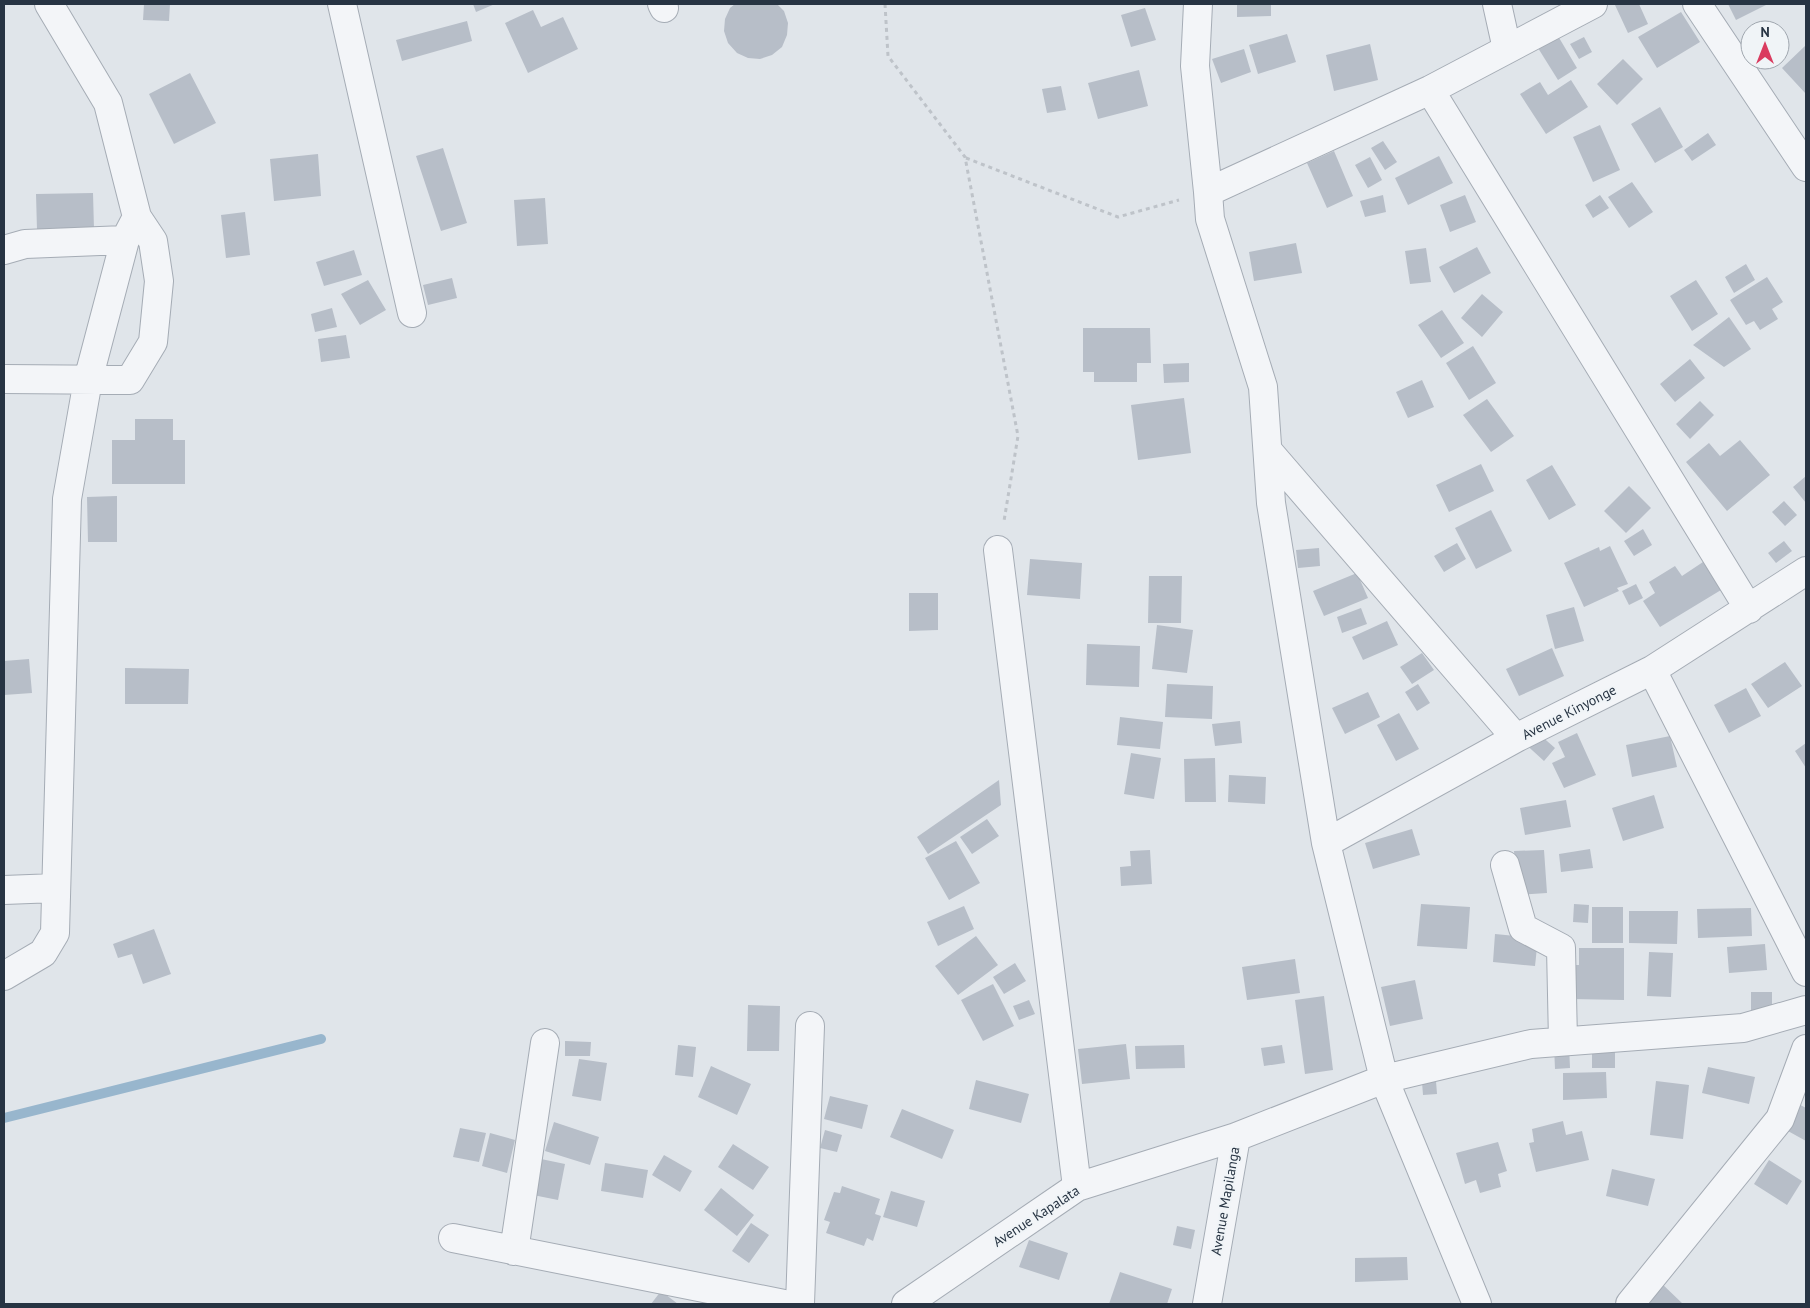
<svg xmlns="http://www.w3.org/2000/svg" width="1810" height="1308" font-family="'PT Sans',sans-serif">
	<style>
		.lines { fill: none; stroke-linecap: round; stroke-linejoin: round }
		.stream { stroke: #98b6cd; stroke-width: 10 }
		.building { fill: #b7bec8 }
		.minor-casing { stroke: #a5acb5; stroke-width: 30 }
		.path { stroke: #bec3c9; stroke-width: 3; stroke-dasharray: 4 4; stroke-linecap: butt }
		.minor { stroke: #f3f5f8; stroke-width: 28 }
		.labels { text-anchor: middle; stroke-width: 4; stroke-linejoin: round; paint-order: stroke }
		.street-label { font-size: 14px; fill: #273443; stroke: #f0f4f7 }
	</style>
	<rect width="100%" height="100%" fill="#e0e5ea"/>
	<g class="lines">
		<path class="stream" d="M4,1118L321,1039"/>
	</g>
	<path class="building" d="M144,4H170L169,21L143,20Z
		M473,4H495L476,12Z
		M735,4H777L784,11L788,23L787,35L782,47L772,55L760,59L748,58L737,53L728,43L724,31L725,19L730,8Z
		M1237,4H1271V16L1237,17Z
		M1618,4H1639L1648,24L1628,33L1615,5Z
		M1728,4H1768L1736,20Z
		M1145,8L1156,40L1131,47L1121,15Z
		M533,10L541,27L563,17L578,49L528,73L505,23Z
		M1681,12L1700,42L1657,68L1638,37Z
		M467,21L472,41L402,61L396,40Z
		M1287,34L1296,62L1258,74L1249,45Z
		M1558,36L1577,68L1558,80L1538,48Z
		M1584,37L1592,52L1579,59L1570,44Z
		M1370,44L1378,80L1334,91L1326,55Z
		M1805,46L1806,47V94L1782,68Z
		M1244,49L1251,72L1221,83L1212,59Z
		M1623,59L1643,79L1617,105L1597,84Z
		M1139,70L1148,106L1098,119L1088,83Z
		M190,73L216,123L174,144L149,94Z
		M1571,80L1588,107L1546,134L1520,94L1540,82L1548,95Z
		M1061,86L1066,110L1047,113L1042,89Z
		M1660,107L1683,147L1655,163L1631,124Z
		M1600,125L1620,170L1593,182L1573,137Z
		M1708,133L1716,145L1692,161L1684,150Z
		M1383,141L1397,162L1385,170L1371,148Z
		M443,148L467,223L441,231L416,156Z
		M1334,151L1353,196L1327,208L1307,163Z
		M318,154L321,196L274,201L270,159Z
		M1439,156L1453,183L1408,205L1395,178Z
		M1370,157L1382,180L1368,188L1355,165Z
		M1632,182L1653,212L1629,228L1608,197Z
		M93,193L94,229L37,230L36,194Z
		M1383,195L1386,212L1365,217L1360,201Z
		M1465,195L1476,222L1450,232L1440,205Z
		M1600,195L1609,208L1593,218L1585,205Z
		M545,198L548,244L517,246L514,200Z
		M245,212L250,255L226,258L221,215Z
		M1296,243L1302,273L1254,281L1249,252Z
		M1477,247L1491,273L1454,293L1439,267Z
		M1426,248L1431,282L1410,284L1405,251Z
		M354,250L362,275L324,286L316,262Z
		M1746,264L1755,280L1734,293L1725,277Z
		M1767,277L1783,302L1772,309L1778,319L1760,330L1754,321L1746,325L1730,300Z
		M452,278L457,298L428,305L423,285Z
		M368,280L386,310L360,325L341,294Z
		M1696,280L1718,314L1692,331L1670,296Z
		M1482,294L1503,312L1482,337L1461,318Z
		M332,308L337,327L315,332L311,314Z
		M1442,310L1464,343L1441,358L1418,325Z
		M1729,317L1751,349L1724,367L1693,345Z
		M1083,328H1150L1151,363H1137V382H1094V372H1083Z
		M346,335L350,358L321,362L318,339Z
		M1473,346L1496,383L1469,400L1446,363Z
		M1690,359L1705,378L1675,402L1660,384Z
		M1189,363V382L1164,383L1163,364Z
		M1422,380L1434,407L1408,418L1396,392Z
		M1184,398L1191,453L1138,460L1131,405Z
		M1487,399L1514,436L1491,452L1463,415Z
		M1700,401L1714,415L1690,439L1676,424Z
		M135,419H173V440H185V484H112V440H135Z
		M1740,440L1770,475L1727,511L1686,462L1709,443L1720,456Z
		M1481,464L1494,491L1449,512L1436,485Z
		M1552,465L1576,505L1549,520L1526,480Z
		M1806,476V503L1793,487Z
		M1629,486L1651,508L1626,533L1604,511Z
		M117,496V542H88L87,497Z
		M1784,501L1797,515L1785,526L1772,512Z
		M1491,510L1512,551L1476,569L1455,528Z
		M1643,529L1652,545L1634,556L1624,541Z
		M1784,541L1792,551L1776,563L1768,553Z
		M1457,543L1466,559L1444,572L1434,556Z
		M1610,546L1628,584L1617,588L1619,591L1584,607L1564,563L1599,547L1600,551Z
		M1319,548L1320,566L1298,568L1296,550Z
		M1030,559L1082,563L1080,599L1027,595Z
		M1703,562L1721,590L1660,627L1643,601L1655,593L1649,582L1675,566L1682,576Z
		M1357,573L1368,598L1324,616L1313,591Z
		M1149,576H1182L1181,623H1148Z
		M1636,584L1643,598L1629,605L1622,591Z
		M909,593H938V630L909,631Z
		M1574,607L1584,641L1555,649L1546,615Z
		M1361,608L1367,624L1342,633L1337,617Z
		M1387,621L1398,645L1363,660L1352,637Z
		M1157,625L1193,630L1187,673L1152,669Z
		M1087,644L1140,646L1139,687L1086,685Z
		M1552,648L1564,676L1519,696L1506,669Z
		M1422,653L1434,670L1412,684L1400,667Z
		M29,659L32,693L4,695V661Z
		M1785,662L1802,686L1768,708L1751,684Z
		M125,668L189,669L188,704H125Z
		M1167,684L1213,686L1212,719L1165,717Z
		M1418,684L1430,703L1417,711L1405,692Z
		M1746,688L1761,716L1729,733L1714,705Z
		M1368,692L1380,717L1345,734L1332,708Z
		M1399,713L1419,749L1396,761L1377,725Z
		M1120,717L1163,722L1160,749L1117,745Z
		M1240,721L1242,743L1215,746L1212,724Z
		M1531,727L1555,748L1544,761L1520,739Z
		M1577,733L1596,775L1564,788L1552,763L1565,757L1558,742Z
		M1670,736L1677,767L1632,777L1626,745Z
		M1806,743V768L1795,751Z
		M1131,753L1161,758L1154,799L1124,794Z
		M1215,758L1216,802H1185L1184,759Z
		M1229,775L1266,777L1265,804L1228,802Z
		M999,780L1001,805L928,854L917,837Z
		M1654,795L1664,828L1623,841L1612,808Z
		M1566,800L1571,827L1525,835L1520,808Z
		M987,819L999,836L972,854L960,837Z
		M1412,829L1420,855L1373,869L1365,843Z
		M956,841L980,883L949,900L925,858Z
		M1590,849L1593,868L1561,872L1559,854Z
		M1150,850L1152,884L1121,886L1120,867L1131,866L1130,851Z
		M1544,850L1547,893L1518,895L1514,851Z
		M1421,904L1470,907L1467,949L1417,946Z
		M1574,904L1589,905L1588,923L1573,922Z
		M964,906L974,929L938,946L927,922Z
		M1592,907H1623V943H1592Z
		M1751,908L1752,936L1698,938L1697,909Z
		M1629,911H1678L1677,944L1629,943Z
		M154,929L171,974L143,984L132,954L118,958L113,944Z
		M1495,934L1538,938L1535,966L1493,962Z
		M976,936L998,965L958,995L935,966Z
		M1765,944L1767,970L1729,973L1727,947Z
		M1579,948H1624V1000L1571,999L1572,965H1579Z
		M1649,952L1673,953L1671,997L1647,996Z
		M1295,959L1300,993L1247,1000L1242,967Z
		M1015,963L1026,981L1004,994L993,977Z
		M1415,980L1423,1019L1390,1026L1381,987Z
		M993,984L1014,1026L983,1041L961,1000Z
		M1751,992H1772V1013H1751Z
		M1324,996L1333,1070L1305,1074L1295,1000Z
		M1029,1000L1035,1014L1019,1020L1013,1006Z
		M748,1005L780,1006L779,1051H747Z
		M1592,1038H1615V1068H1592Z
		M565,1041L591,1042L590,1056H565Z
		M1126,1044L1130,1079L1082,1084L1078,1049Z
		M678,1045L696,1047L693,1077L675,1075Z
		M1184,1045L1185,1068L1136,1069L1135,1046Z
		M1282,1045L1285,1063L1264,1066L1261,1048Z
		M1569,1045L1570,1068L1555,1069L1554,1046Z
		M579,1059L607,1063L601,1101L572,1096Z
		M711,1066L751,1084L737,1115L698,1097Z
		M1708,1067L1755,1077L1749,1104L1702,1093Z
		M1606,1072L1607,1098L1563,1100V1073Z
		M976,1080L1029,1094L1021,1123L969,1109Z
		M1436,1081L1437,1094L1423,1095L1422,1082Z
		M1656,1081L1689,1085L1683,1139L1650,1135Z
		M830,1096L868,1105L862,1129L824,1119Z
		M1791,1100L1806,1108V1141L1777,1125Z
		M902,1109L954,1130L942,1159L890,1137Z
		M1563,1121L1566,1135L1582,1131L1589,1160L1536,1172L1529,1143L1534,1142L1532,1129Z
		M554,1122L599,1137L590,1165L545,1151Z
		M460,1128L486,1133L479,1162L453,1157Z
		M825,1130L842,1135L837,1152L820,1148Z
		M490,1133L515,1140L507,1173L482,1166Z
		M1498,1142L1507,1171L1498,1174L1501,1187L1480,1193L1476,1180L1465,1184L1456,1153Z
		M733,1144L769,1167L753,1190L718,1167Z
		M664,1155L692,1171L680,1192L652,1175Z
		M541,1159L565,1164L558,1200L533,1195Z
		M1769,1160L1802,1181L1787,1205L1754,1184Z
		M605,1163L648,1170L643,1198L601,1191Z
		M1612,1169L1655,1179L1648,1206L1606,1196Z
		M842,1186L880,1199L875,1214L881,1216L873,1241L867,1238L864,1246L826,1233L830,1222L824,1220L834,1192L840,1193Z
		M721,1188L754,1215L737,1236L704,1210Z
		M891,1191L925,1201L917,1227L883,1217Z
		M751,1223L769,1235L749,1263L732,1251Z
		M1177,1226L1195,1230L1191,1249L1173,1245Z
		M1029,1240L1068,1253L1059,1280L1019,1267Z
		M1407,1257L1408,1280L1355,1282V1258Z
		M1120,1272L1172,1289L1167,1304H1109Z
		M1658,1280L1683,1304H1635Z
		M661,1291L678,1304H651Z"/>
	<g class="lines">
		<g class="minor-casing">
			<path id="minor" d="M342,4L412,313
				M662,4L664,8
				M1198,4L1195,66L1208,192
				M1497,4L1507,49
				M1697,4L1806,167
				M1430,90L1749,609
				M4,250L25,244L125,240
				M4,379L130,380L153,342L159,281L153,241L137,217
				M1269,452L1516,738
				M998,550L1077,1187
				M1652,670L1806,972
				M1326,843L1516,738L1652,670L1806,571
				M1505,865L1523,928L1561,948L1563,1041
				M4,890L56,888
				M4,976L43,953L55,933L67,499L88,380L125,240L137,217L108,103L49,4
				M453,1238L784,1304
				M514,1251L545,1043
				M800,1304L810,1026
				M906,1304L1077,1187L1236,1137
				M1207,1304L1236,1137L1384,1079L1531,1044L1743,1028L1806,1010
				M1477,1304L1384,1079L1326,843L1271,503L1263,387L1210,219L1208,192L1430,90L1593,4
				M1630,1304L1780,1119L1806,1049"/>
		</g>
		<path class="path" d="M885,4L888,56L965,157L1018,436L1004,521
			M966,158L1118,217L1179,200"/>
		<use href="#minor" class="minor"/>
	</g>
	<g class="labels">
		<g class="street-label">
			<text transform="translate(1569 712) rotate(-27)" y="5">Avenue Kinyonge</text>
			<text transform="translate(1225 1201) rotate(-80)" y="5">Avenue Mapilanga</text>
			<text transform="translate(1036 1216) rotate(-33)" y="5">Avenue Kapalata</text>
		</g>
	</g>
	<rect width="1810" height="1308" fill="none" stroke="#273443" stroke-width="10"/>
	<g transform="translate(1765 45)"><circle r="24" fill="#f0f4f7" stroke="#a0a7af"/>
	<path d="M0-4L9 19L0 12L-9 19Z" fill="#da3b5f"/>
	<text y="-8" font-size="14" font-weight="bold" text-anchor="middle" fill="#273443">N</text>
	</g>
</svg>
